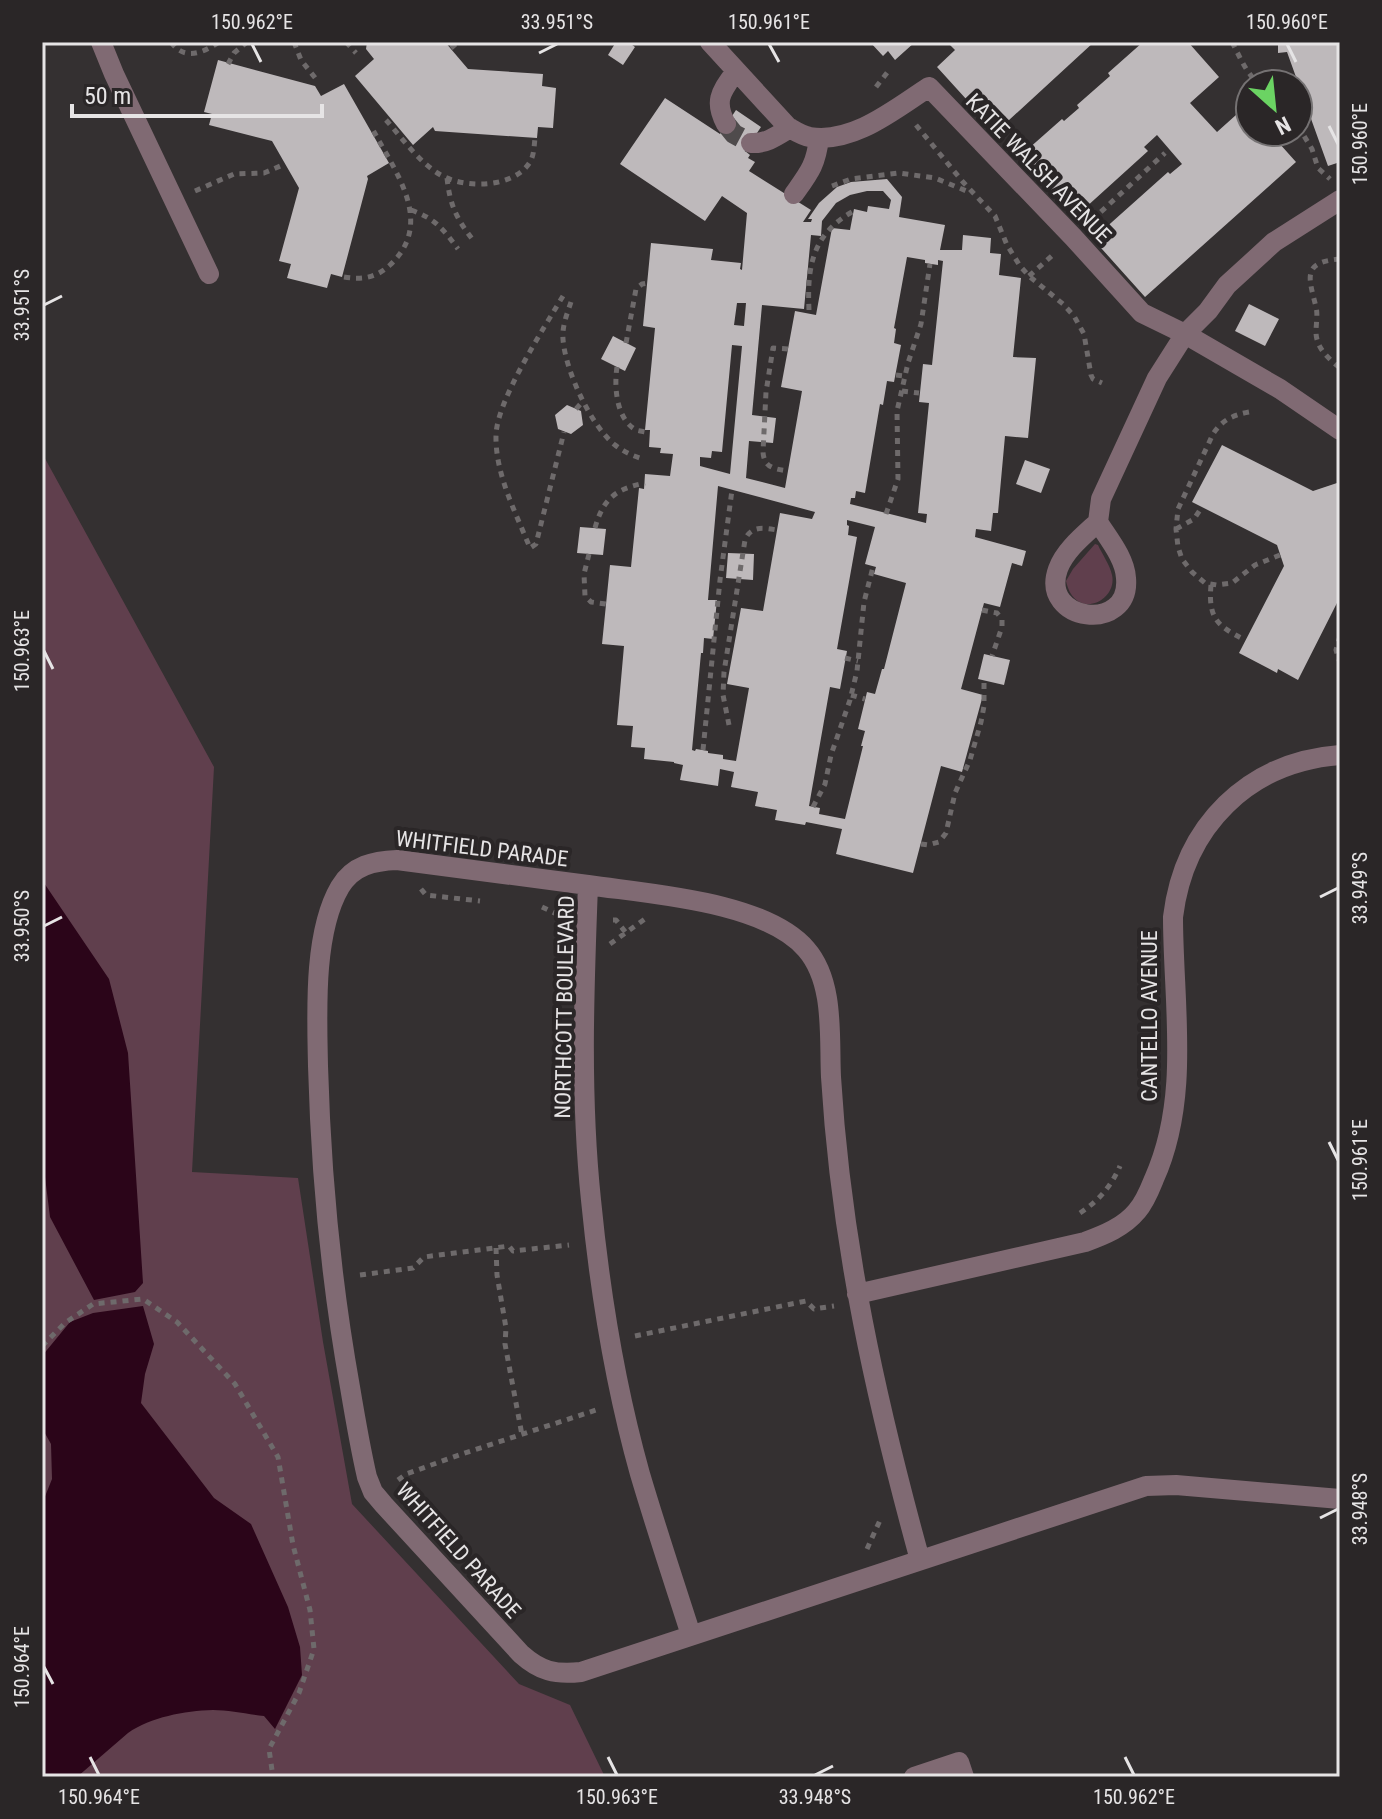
<svg xmlns="http://www.w3.org/2000/svg" width="1382" height="1819" font-family="'Roboto Condensed',sans-serif">
	<style>
		.green { fill: #603f4d }
		.water { fill: #2b0519 }
		.building { fill: #beb9bb; fill-rule: evenodd }
		.lines { fill: none; stroke-linecap: round; stroke-linejoin: round }
		.minor-tunnel { stroke: #4f4b4c; stroke-width: 20; stroke-dasharray: 20 10; stroke-linecap: butt }
		.path { stroke: #6e6a6b; stroke-width: 5; stroke-dasharray: 6 6; stroke-linecap: butt }
		.minor { stroke: #806a73; stroke-width: 20 }
		.ticks { fill: none; stroke: #e6e4e5; stroke-width: 3 }
		.labels { text-anchor: middle; stroke-width: 8; stroke-linejoin: round; paint-order: stroke }
		.street-label { font-size: 22px; fill: #e6e4e5; stroke: #2a2627 }
		.neatline { fill: none; stroke: #e6e4e5; stroke-width: 3 }
		.ticks-label { font-size: 20px; text-anchor: middle; fill: #e6e4e5 }
	</style>
	<rect width="100%" height="100%" fill="#343031"/>
	<path class="green" d="M42,453L214,767L192,1172L298,1178L323,1342L352,1504L519,1684L570,1705L605,1777H42Z
		M1095,544L1098,545C1102,554 1110,565 1112,575C1118,601 1075,622 1066,581L1073,569Z"/>
	<path class="water" d="M42,880L109,979L128,1053L143,1283L135,1292L94,1300L50,1217L42,1153Z
		M143,1306L154,1344L145,1374L141,1403L214,1498L251,1524L288,1607L300,1647L302,1675L275,1729L264,1716C247,1714 229,1710 213,1710C184,1711 151,1717 128,1733L77,1777H42V1504L52,1479L51,1444L42,1428V1356L70,1322L93,1313Z"/>
	<path class="building" d="M367,42H445L468,69L543,74L542,86L556,88L553,128L538,127L537,138L435,131L433,127L413,145L355,76L374,59L366,49Z
		M616,42H628L635,47L623,65L608,55Z
		M870,42H915L895,60L888,51L883,56Z
		M947,42H1094L996,132L937,67L955,50Z
		M1143,42H1188L1219,77L1190,103L1217,132L1246,106L1250,111V132H1269L1296,162L1145,297L1093,239L1168,172L1170,174L1182,164L1157,135L1144,147L1148,151L1074,218L1019,157L1062,119L1064,121L1079,108L1077,105L1110,76L1108,73Z
		M1278,42H1340V162L1328,166L1287,52L1278,53Z
		M218,60L315,86L321,96L344,84L389,163L367,176L368,179L342,277L331,274L327,288L287,278L291,264L279,261L299,188L272,141L209,125L212,114L204,112Z
		M665,98L720,134L736,110L761,127L745,151L750,155L748,158L755,162L749,171L811,210L803,222H811L812,219H808L819,203L837,187L851,182L887,179L902,197L899,217L945,225L940,250H962L963,235L991,238L990,253L1001,254L999,275L1021,278L1013,357L1036,358L1028,438L1005,436L998,513H993L991,531L976,529L975,537L1026,551L1022,566L1012,563L1000,607L984,603L961,689L983,695L962,772L941,766L913,873L836,854L842,829L806,822L805,825L775,820L777,810L755,806L758,792L731,787L734,772L720,769L718,786L680,780L683,765L674,763V762L644,759L645,748L631,747L633,726L617,725L624,646L602,644L610,565L631,567L639,488L644,489L645,474L670,476L673,454L660,453L661,448L649,447L650,430H645L655,328L643,326L651,243L713,249L711,260L741,263L740,269L742,270L747,213L722,196L705,221L620,164ZM867,191H883L891,200L889,209L868,206L867,212L854,209L850,230L832,228L816,315L795,311L781,387L802,391L785,488L746,478L749,441L773,443L776,418L752,415L762,305L804,309L811,235L821,236L822,221L836,203L850,195ZM907,257L925,260V263L938,265V260L943,261L932,365L923,364L919,402L929,403L918,513L927,514L926,523L850,504L851,498H855L856,491L865,493L880,404L883,405L887,381L894,382L901,345L894,343L896,329L894,328ZM737,303H746L744,326L734,325ZM732,345L742,346L730,474L700,466V457L711,458L712,451L722,452ZM718,486L815,512L812,519L780,513L763,611L741,608L727,684L749,688L736,761L723,759V755L708,753V751L696,749L695,751L692,750L701,653H703L704,638L713,639L717,600H708ZM847,520L875,527L865,564L876,567L874,574L906,583L884,669H882L875,694L867,692L858,729L865,731L861,746H863L845,819L819,814L820,808L809,806L830,687L840,689L847,651L837,649L857,537L848,535L849,526L847,525Z
		M1249,304L1279,319L1265,346L1235,331Z
		M613,336L636,348L625,371L601,359Z
		M567,405L581,411L583,425L571,434L558,429L555,415Z
		M1222,445L1313,491L1340,482V597L1298,680L1278,669L1277,673L1239,653L1284,566L1277,545L1192,502Z
		M1025,460L1050,469L1041,493L1016,484Z
		M580,527L606,529L603,555L577,553Z
		M728,553L754,554L753,580L726,578Z
		M984,654L1010,660L1004,685L978,679Z"/>
	<g class="lines">
		<path class="minor-tunnel" d="M726,124L734,134L751,143"/>
		<path class="path" d="M171,42C184,61 203,53 219,42
			M294,42L301,60L316,79
			M346,42L356,53
			M1232,42C1240,57 1246,73 1259,84
			M451,48L458,42
			M228,64L234,53L247,42
			M876,87L890,69
			M386,120C402,138 418,161 439,174C463,189 513,189 530,162C534,155 534,147 535,138
			M916,125L963,182L995,216L1007,245L1020,266L1029,276L1063,304L1074,316L1084,334L1091,375L1093,379L1102,383
			M1298,126L1312,149L1318,168L1330,179
			M447,178C450,205 456,218 473,240
			M832,186L851,179L899,173L935,178L969,192
			M195,191L234,174L264,173L285,164
			M411,210C436,219 443,229 458,249
			M1092,220L1165,153
			M1340,259C1301,262 1309,278 1316,307C1318,315 1316,324 1316,332C1316,348 1329,359 1340,368
			M1029,276L1054,254
			M344,277C362,280 376,278 390,265C435,223 396,173 373,130
			M563,296C544,328 497,400 496,435C495,474 516,513 530,548L536,544L564,432
			M571,302C567,314 562,326 563,339C565,370 591,426 615,445C624,452 633,456 643,459
			M809,310C807,267 812,235 852,212
			M626,343L636,289L642,284L648,283
			M788,349L773,348L766,392L763,452C764,468 775,469 788,471
			M617,367C614,386 616,419 636,430C639,431 647,432 650,433
			M896,375L905,376
			M902,391L919,393
			M576,409L584,400
			M1249,412C1233,415 1222,420 1213,434L1178,509L1176,529L1178,547L1182,559L1192,572L1205,583L1217,585L1232,583L1255,565L1280,555
			M886,514L898,479L897,411L908,363L921,324L930,264
			M595,528C603,499 615,489 645,483
			M1176,529L1194,519L1202,507
			M589,554L584,574L585,596L591,602L606,604
			M1211,585C1208,618 1217,626 1245,640
			M982,610L997,613L1002,619V627L992,656
			M1340,636L1336,650L1340,663
			M845,658L858,661
			M851,695L865,699
			M729,725L723,695L724,672L745,540C751,525 764,528 777,530
			M703,750L720,580L732,490
			M813,807L825,784L831,755L850,700L857,671L864,602L873,567
			M921,844L928,845L939,842L946,833L955,793L970,760L981,722L984,706V681
			M421,889L426,895L480,901
			M542,907L561,916
			M613,920H616L626,933
			M610,944L645,919
			M1080,1213C1098,1201 1111,1187 1120,1166
			M496,1248L497,1275L506,1328L505,1344L522,1435
			M360,1275L413,1268L424,1257L509,1246L513,1251L569,1245
			M635,1336L806,1301L814,1309L834,1306
			M42,1346L65,1323L93,1304L143,1299L177,1322L235,1384L278,1457L293,1545L310,1610L314,1649L299,1693L269,1749L273,1777
			M398,1480L406,1474L462,1454L599,1409
			M867,1549L881,1518"/>
		<path class="minor" d="M101,42L114,74L209,274
			M710,42L788,127C795,131 802,136 810,137C853,144 895,109 929,87L1073,237L1142,313L1185,334L1280,389L1340,430
			M726,124C713,100 722,91 736,71
			M751,143C766,144 777,136 790,128
			M794,194C809,173 816,165 819,138
			M1098,522L1101,499L1157,378L1185,334L1208,311L1227,285L1274,242L1340,200
			M1098,522C1108,538 1125,558 1126,578C1131,634 1039,622 1058,569C1065,550 1084,535 1098,522Z
			M588,885L397,860C374,861 353,865 340,887C313,933 317,1014 318,1066C321,1175 331,1281 350,1387C355,1417 360,1447 367,1477L373,1492L384,1505L521,1654C540,1671 555,1675 581,1672L1146,1486L1176,1485L1340,1499
			M857,1294L1085,1242C1104,1235 1124,1227 1137,1211C1145,1202 1150,1189 1154,1179C1191,1097 1173,1003 1173,917C1184,826 1248,762 1340,755
			M691,1635C674,1582 656,1528 640,1474C615,1385 600,1292 591,1200C580,1095 584,990 588,885C648,894 765,901 806,949C835,982 829,1037 831,1077C841,1244 876,1400 920,1560
			M914,1777L959,1762L964,1777"/>
	</g>
	<path class="ticks" d="M252,44L261,62M769,44L779,62M1287,44L1296,62M539,53L557,44M1329,126L1338,144M44,305L62,296M44,651L53,669M1320,897L1338,888M44,926L62,917M1329,1142L1338,1160M1320,1518L1338,1509M44,1667L53,1684M90,1757L99,1775M608,1757L617,1775M1125,1757L1134,1775M815,1775L833,1766"/>
	<g class="labels">
		<g class="street-label">
			<text transform="translate(1039 168) rotate(46)" y="8">KATIE WALSH AVENUE</text>
			<text transform="translate(482 848) rotate(7)" y="8">WHITFIELD PARADE</text>
			<text transform="translate(564 1007) rotate(-89)" y="8">NORTHCOTT BOULEVARD</text>
			<text transform="translate(1149 1016) rotate(-90)" y="8">CANTELLO AVENUE</text>
			<text transform="translate(459 1550) rotate(48)" y="8">WHITFIELD PARADE</text>
		</g>
	</g>
	<rect width="1382" height="1819" fill="none" stroke="#2a2627" stroke-width="88"/>
	<g transform="translate(1274 108) rotate(153)"><circle r="38" fill="#2a2627" stroke="#757273" stroke-width="2"/>
	<path d="M0-6L14 30L0 20L-14 30Z" fill="#6bd363"/>
	<text y="-12" font-size="22" font-weight="bold" text-anchor="middle" fill="#e6e4e5">N</text>
	</g>
	<path d="M72 104v12h250v-12" fill="none" stroke="#e6e4e5" stroke-width="4"/>
	<text x="84" y="104" font-size="24" fill="#e6e4e5" stroke="#2a2627" stroke-width="6" paint-order="stroke">50 m</text>
	<rect x="44" y="44" width="1294" height="1731" class="neatline"/>
	<g class="ticks-label">
		<text x="252" y="29">150.962°E</text>
		<text x="557" y="29">33.951°S</text>
		<text x="769" y="29">150.961°E</text>
		<text x="1287" y="29">150.960°E</text>
		<text transform="translate(1360 144) rotate(-90)" y="7">150.960°E</text>
		<text transform="translate(22 305) rotate(-90)" y="7">33.951°S</text>
		<text transform="translate(22 651) rotate(-90)" y="7">150.963°E</text>
		<text transform="translate(1360 888) rotate(-90)" y="7">33.949°S</text>
		<text transform="translate(22 926) rotate(-90)" y="7">33.950°S</text>
		<text transform="translate(1360 1160) rotate(-90)" y="7">150.961°E</text>
		<text transform="translate(1360 1509) rotate(-90)" y="7">33.948°S</text>
		<text transform="translate(22 1667) rotate(-90)" y="7">150.964°E</text>
		<text x="99" y="1804">150.964°E</text>
		<text x="617" y="1804">150.963°E</text>
		<text x="815" y="1804">33.948°S</text>
		<text x="1134" y="1804">150.962°E</text>
	</g>
</svg>
